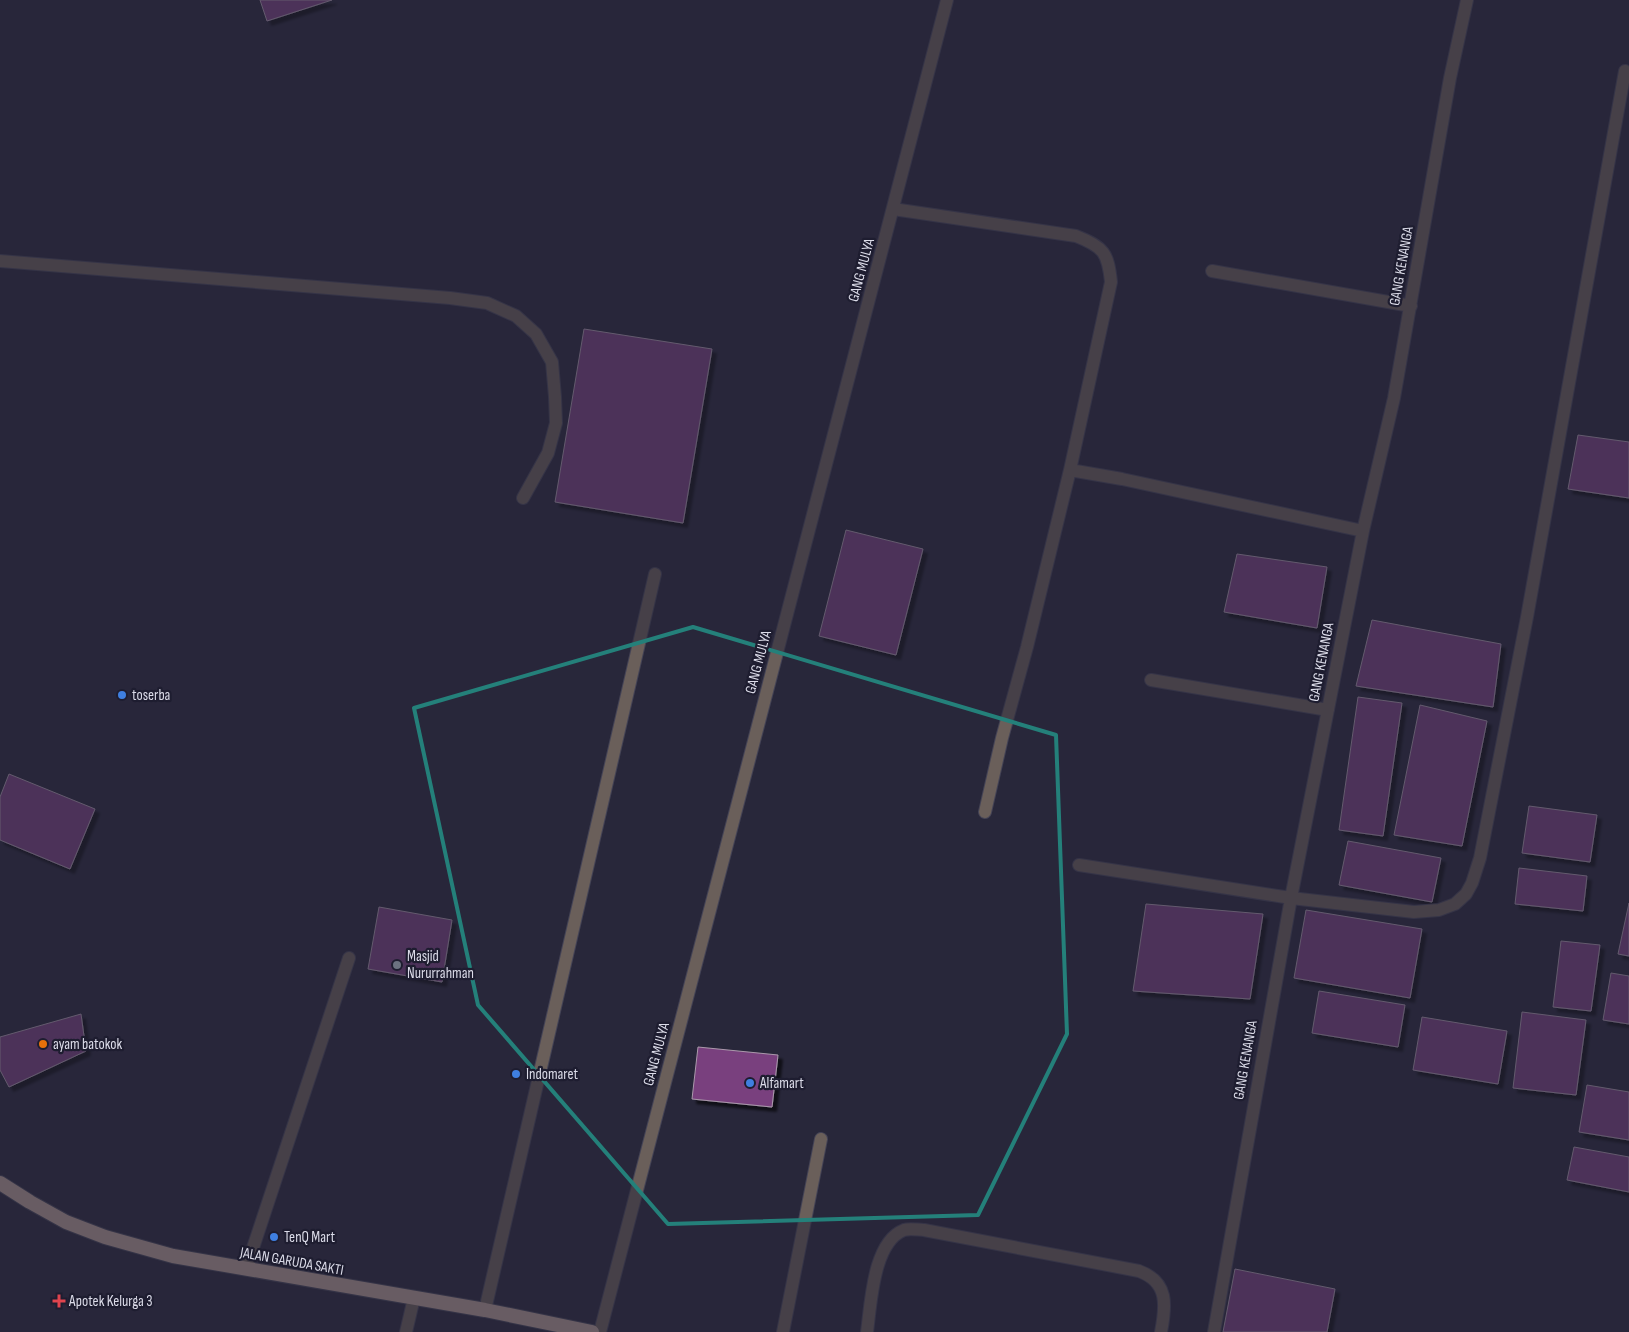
<svg xmlns="http://www.w3.org/2000/svg" width="1629" height="1332" font-family="'Sofia Sans Condensed',sans-serif">
	<style>
		.building { fill: #79417e; stroke: #ab99ac; filter: url(#shadow) }
		.lines { fill: none; stroke-linecap: round; stroke-linejoin: round }
		.service-casing { stroke: #454456; stroke-width: 14 }
		.minor-casing { stroke: #454456; stroke-width: 14 }
		.trunk-casing { stroke: #454456; stroke-width: 16 }
		.service { stroke: #6a5f5a; stroke-width: 12 }
		.minor { stroke: #6a5f5a; stroke-width: 12 }
		.trunk { stroke: #b69e94; stroke-width: 14 }
		.marked { fill: none; stroke: #24807a; stroke-width: 4; stroke-linejoin: round }
		.shop-dot { fill: #3f7fe0; stroke: #1e1d30; stroke-width: 2 }
		.worship-dot { fill: #6b7280; stroke: #1e1d30; stroke-width: 2 }
		.food-dot { fill: #e8710a; stroke: #1e1d30; stroke-width: 2 }
		.health-dot { fill: #e0444e; stroke: #1e1d30; stroke-width: 2 }
		.labels { text-anchor: middle; stroke-width: 4.5; stroke-linejoin: round; paint-order: stroke }
		.street-label { font-size: 15px; fill: #dcdce9; stroke: #1e1d30 }
		.poi-label { font-size: 15px; fill: #dcdce9; stroke: #1e1d30; text-anchor: start }
	</style>
	<defs>
		<filter id="shadow"><feDropShadow dx="4.5" dy="4.5" stdDeviation="1" flood-color="#0009"/></filter>
	</defs>
	<rect width="100%" height="100%" fill="#28273a"/>
	<path class="building" d="M260,0H332L267,21Z
		M584,329L712,349L683,523L555,502Z
		M1578,435L1629,442V498L1568,489Z
		M846,530L923,549L896,655L819,636Z
		M1237,554L1327,567L1317,628L1224,612Z
		M1372,620L1501,644L1493,707L1356,686Z
		M1358,697L1402,703L1383,836L1339,830Z
		M1420,705L1487,721L1462,846L1394,835Z
		M9,774L95,809L70,869L0,840V797Z
		M1529,806L1597,815L1590,862L1522,853Z
		M1348,841L1441,858L1432,902L1339,885Z
		M1519,868L1587,876L1583,911L1515,904Z
		M1629,903V956L1618,954Z
		M1146,904L1263,914L1250,999L1133,991Z
		M379,907L452,920L442,982L368,969Z
		M1306,910L1422,929L1410,998L1294,978Z
		M1561,941L1600,945L1591,1011L1553,1007Z
		M1611,973L1629,976V1024L1603,1020Z
		M1319,991L1405,1005L1398,1047L1312,1033Z
		M1522,1012L1586,1020L1576,1095L1513,1088Z
		M81,1014L86,1051L9,1087L0,1070V1037Z
		M1422,1017L1507,1031L1498,1084L1413,1070Z
		M698,1047L778,1055L772,1107L692,1099Z
		M1587,1085L1629,1092V1140L1579,1132Z
		M1574,1147L1629,1157V1192L1567,1180Z
		M1235,1269L1335,1289L1327,1332H1223Z"/>
	<g class="lines">
		<g class="service-casing">
			<path id="service" d="M867,1332C871,1303 873,1242 904,1230C910,1228 918,1230 924,1230L1139,1271C1169,1282 1166,1306 1161,1332"/>
		</g>
		<g class="minor-casing">
			<path id="minor" d="M893,209L1076,236C1104,247 1108,253 1111,282L1070,470
				M0,261L450,298L487,303L516,316L536,334L552,362L555,397L556,423L548,453L523,498
				M1212,271L1411,306
				M1151,680L1328,710
				M985,812L1002,738L1027,647L1070,470L1122,479L1363,531
				M1079,865L1291,898L1414,912L1439,910L1455,904L1466,894L1472,883L1480,858L1527,617L1625,71
				M246,1269L349,958
				M485,1310L655,574
				M406,1332L414,1298
				M600,1332L947,0
				M783,1332L821,1139
				M1214,1332L1291,898L1363,531L1394,398L1450,78L1467,0"/>
		</g>
		<g class="trunk-casing">
			<path id="trunk" d="M0,1183L30,1202L66,1222L105,1237L173,1256L485,1310L592,1332"/>
		</g>
		<use href="#service" class="service"/>
		<use href="#minor" class="minor"/>
		<use href="#trunk" class="trunk"/>
	</g>
	<path d="M0 0H1629V1332H0ZM693,627L1056,735L1067,1034L978,1215L668,1224L478,1005L414,708Z" fill="#28273a" fill-opacity=".55" fill-rule="evenodd"/>
	<path class="marked" d="M693,627L1056,735L1067,1034L978,1215L668,1224L478,1005L414,708Z"/>
	<g class="shop-dot">
		<circle cx="122" cy="695" r="5"/>
		<circle cx="516" cy="1074" r="5"/>
		<circle cx="750" cy="1083" r="5"/>
		<circle cx="274" cy="1237" r="5"/>
	</g>
	<circle class="worship-dot" cx="397" cy="965" r="5"/>
	<circle class="food-dot" cx="43" cy="1044" r="5"/>
	<path class="health-dot" d="M56.5 1293.5h5v5h5v5h-5v5h-5v-5h-5v-5h5z"/>
	<g class="labels">
		<g class="street-label">
			<text transform="translate(1401 266) rotate(-80)" y="5">GANG KENANGA</text>
			<text transform="translate(861 270) rotate(-75)" y="5">GANG MULYA</text>
			<text transform="translate(758 662) rotate(-75)" y="5">GANG MULYA</text>
			<text transform="translate(1321 662) rotate(-79)" y="5">GANG KENANGA</text>
			<text transform="translate(656 1054) rotate(-75)" y="5">GANG MULYA</text>
			<text transform="translate(1245 1060) rotate(-80)" y="5">GANG KENANGA</text>
			<text transform="translate(292 1261) rotate(10)" y="5">JALAN GARUDA SAKTI</text>
		</g>
		<g class="poi-label">
			<text x="132" y="700">toserba</text>
			<text x="407" y="961">Masjid<tspan x="407" dy="17">Nururrahman</tspan></text>
			<text x="53" y="1049">ayam batokok</text>
			<text x="526" y="1079">Indomaret</text>
			<text x="760" y="1088">Alfamart</text>
			<text x="284" y="1242">TenQ Mart</text>
			<text x="69" y="1306">Apotek Kelurga 3</text>
		</g>
	</g>
</svg>
